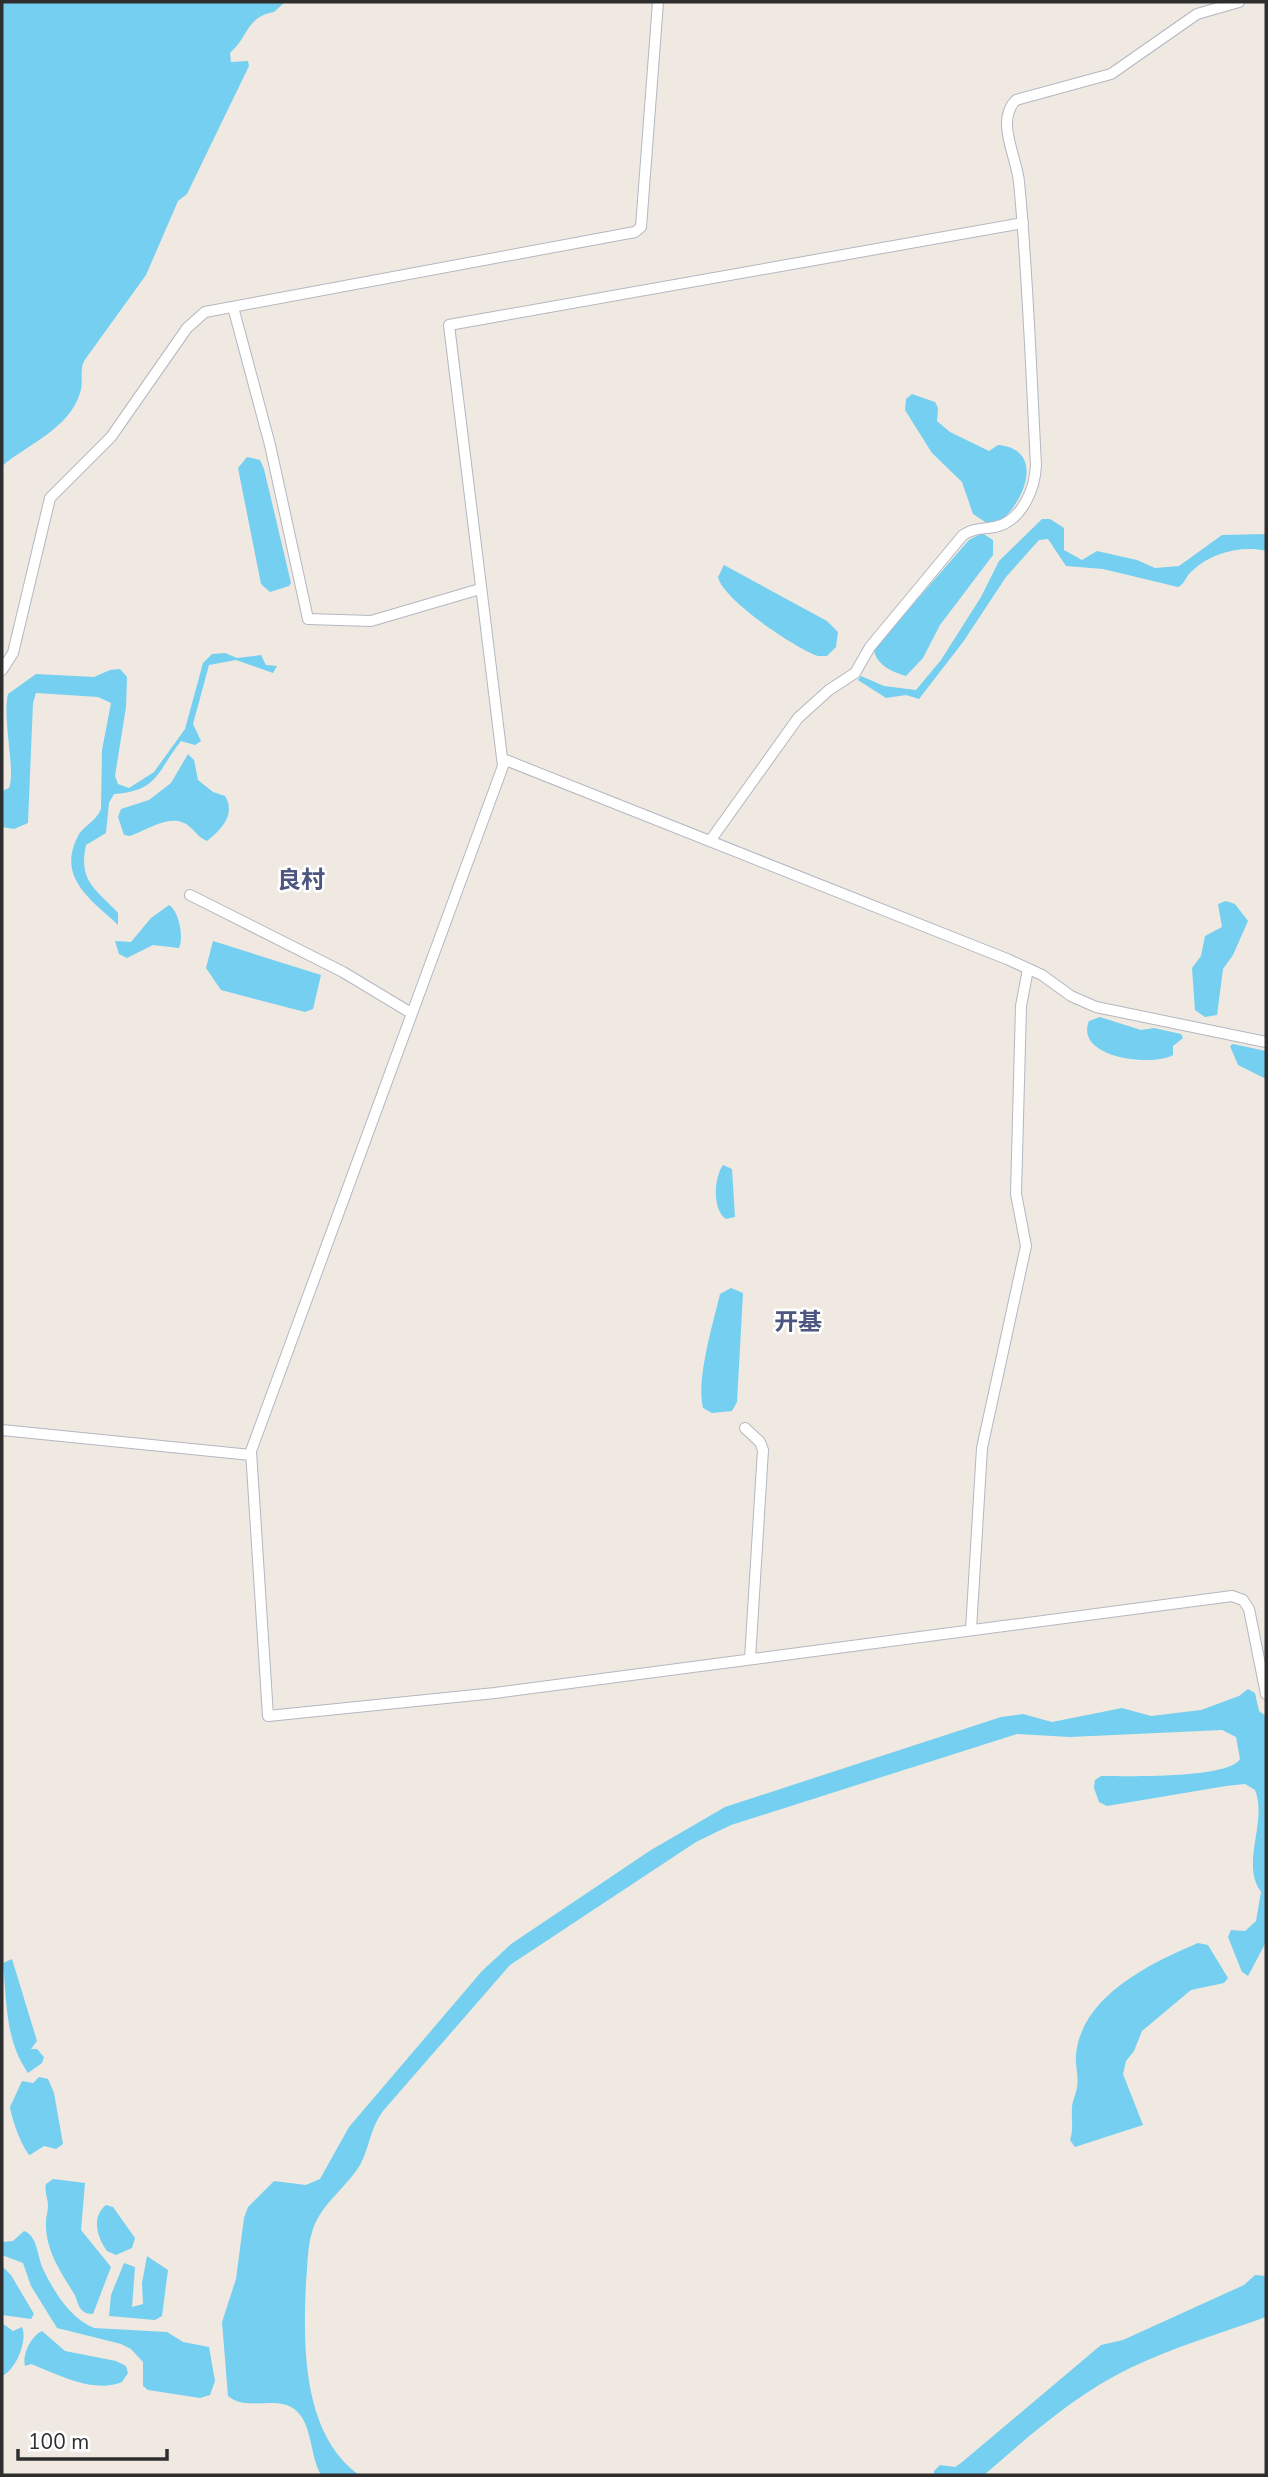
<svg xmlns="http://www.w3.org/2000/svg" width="1268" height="2477" font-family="'Nunito Sans','Noto Sans SC',sans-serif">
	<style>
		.water { fill: #75cff0 }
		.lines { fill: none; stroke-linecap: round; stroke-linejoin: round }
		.street-casing { stroke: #b4b7c1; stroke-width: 12 }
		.street { stroke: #fff; stroke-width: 10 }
		.labels { text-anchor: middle; stroke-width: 5; stroke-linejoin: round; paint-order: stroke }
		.quarter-label { font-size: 24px; font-weight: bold; fill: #4d5680; stroke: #fff }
	</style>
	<rect width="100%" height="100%" fill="#efe9e1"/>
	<path class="water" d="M2,2H285L274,12C246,17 249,36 230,53L231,62L248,61L249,66L187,194L178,201L146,275L84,361C79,372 84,382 80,393C69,429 28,444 2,466Z
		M912,394L935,402L938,408L937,421L950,432L989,451L998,445C1044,449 1026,498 1003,519L987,523L973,514L962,482L932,453L905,410L906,399Z
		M247,457L260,460L264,469L291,583L289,586L270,592L261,584L238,468Z
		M1042,519H1050L1064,528V550L1082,560L1097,551L1137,560L1155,568L1179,566L1222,535L1266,534V551C1241,545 1211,553 1192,571C1185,577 1185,584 1178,587L1103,569L1066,566L1048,539L1039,540L1006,577L963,642L919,699L906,695L886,698L858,680L861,676L884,686L916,690L941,660L981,597L999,561Z
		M982,533L993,540V555L940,625L923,658L906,676C892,672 875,664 874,649L969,540Z
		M724,565L827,621L838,632L836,647L827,656H818C795,648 723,600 718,577Z
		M225,653L237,658L261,655L266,665L277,666L273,673L236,660L209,665L193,724L201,741L195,745L181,741C157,771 159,791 114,794L109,803L106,833L86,845C78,882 96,889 118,913V925C93,901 57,879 77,838C82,826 96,822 101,809L102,750L111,703L98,697L36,693L33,703L28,823L14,829L2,827V791L9,788C16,771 2,719 8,694L36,674L94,677L110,670L120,669L127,677L126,707L115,776L118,784L129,788L154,772L185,729L203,663L212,654Z
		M188,754L194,760L198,780L213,792L225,796C236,814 222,829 207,841C198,837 197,833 190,827C172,811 148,830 130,836L124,835L118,817L121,809L149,800L171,783Z
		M1226,901L1235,904L1248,921L1233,955L1223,969L1217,1015L1205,1017L1195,1010L1192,968L1201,956L1205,936L1222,927L1218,904Z
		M169,905C179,911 184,937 179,948L153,945L127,958L119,954L115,941L131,942L151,918Z
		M213,941L321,975L313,1009L305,1012L221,990L206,968Z
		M1100,1017L1141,1030L1154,1028L1181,1034L1183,1038L1173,1046V1055C1152,1067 1074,1058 1089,1021Z
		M1233,1044L1266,1051V1079L1238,1065L1230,1046Z
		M723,1165L732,1169L735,1217L726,1219C712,1210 714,1177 723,1165Z
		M731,1288L743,1293L737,1402L732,1411L712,1413L703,1408C696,1379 713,1324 720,1294Z
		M1248,1689L1255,1693L1259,1711L1266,1716V1942L1248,1976L1242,1972L1228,1937L1231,1930L1245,1931L1256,1921L1261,1892C1240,1863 1268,1822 1255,1790L1245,1784L1226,1786L1107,1806L1099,1802L1094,1788L1095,1780L1101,1776C1126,1776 1228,1779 1240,1759L1236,1737L1222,1730L1070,1737L1017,1734L731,1825L696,1842L510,1965L383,2111C369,2131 370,2147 360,2165C346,2188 322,2203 313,2229C307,2246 308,2264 306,2282C303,2345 302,2434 359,2475H321C311,2457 312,2432 301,2416C283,2390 249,2414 228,2396L222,2322L236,2279L244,2218L248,2207L274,2181L306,2185L320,2179L349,2127L482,1971L511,1944L651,1850L725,1807L1001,1717L1023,1714L1052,1722L1122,1708L1151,1716L1201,1710L1239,1696Z
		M1198,1943L1208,1945L1228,1978L1224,1983L1191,1990L1142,2031L1134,2051L1126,2061L1123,2074L1143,2125L1075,2147L1070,2140C1074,2128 1071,2120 1072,2108C1072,2101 1076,2095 1077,2087C1079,2077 1075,2066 1076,2055C1081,1996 1151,1963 1198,1943Z
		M12,1959L37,2041L31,2049H37L44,2057L42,2063L28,2073C5,2040 7,2003 3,1963Z
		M39,2077L48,2079L54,2093L63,2144L56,2149L44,2146L30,2155C23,2151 11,2117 10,2107L22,2081L33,2083Z
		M53,2179L85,2183L81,2230L111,2267L93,2314C77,2314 79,2301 73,2292C60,2271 45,2249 46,2222C46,2216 48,2211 48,2206C48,2198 44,2192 46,2184Z
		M106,2205L113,2207L135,2238L132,2248L116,2255L107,2251C97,2237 91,2217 106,2205Z
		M24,2231C38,2236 37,2256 43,2269C54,2292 70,2318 94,2328L167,2332L183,2342L209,2347L215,2381L210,2395L200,2398L148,2390L143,2386V2362L131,2349L121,2344L57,2328L31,2286L23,2263L2,2255V2242L13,2241Z
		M147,2256L168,2270L162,2316L155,2320L109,2316L111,2295L124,2263L135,2267L132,2307L143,2304L142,2283Z
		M2,2266L11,2275L34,2314L31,2319L2,2315Z
		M1255,2275L1266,2276V2317C1221,2333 1174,2347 1130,2368C1076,2394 1029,2436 984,2475H934V2471L940,2465L955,2467L961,2463L1101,2345L1123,2340L1244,2285Z
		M2,2323L13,2331L22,2327C28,2340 16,2370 2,2376Z
		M42,2331L65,2351L116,2361L126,2366L128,2373L122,2382C94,2394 57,2374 31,2364L25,2366C22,2355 31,2336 42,2331Z"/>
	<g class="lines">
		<g class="street-casing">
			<path id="street" d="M1023,223L449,325L503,766L251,1451L268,1716L495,1693L1232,1596L1243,1600L1249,1609L1266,1694
				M233,307L270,445L308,619L371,621L480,589
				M2,670L13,653L50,498L111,437L187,328L205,312L635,232L641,227L658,2
				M503,759L1007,959L1042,975L1071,996L1096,1007L1266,1042
				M710,841L798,718L829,690L855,673L870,647L963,535C974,528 983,529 995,527C1022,521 1035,489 1036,465C1031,371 1028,275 1019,182C1017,158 995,120 1016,100L1111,74L1197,14L1239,2
				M190,895L343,972L411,1013
				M745,1428L760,1442L763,1450L750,1659
				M2,1430L251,1455
				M971,1630L982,1448L1026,1246L1016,1194L1021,1006L1028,969"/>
		</g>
		<use href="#street" class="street"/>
	</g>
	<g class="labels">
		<g class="quarter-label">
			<text x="301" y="888">良村</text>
			<text x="798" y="1330">开基</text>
		</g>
	</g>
	<rect width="1268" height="2477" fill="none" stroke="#2e2e2e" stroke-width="7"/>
	<path d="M18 2449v10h149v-10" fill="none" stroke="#2e2e2e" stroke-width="3.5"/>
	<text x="28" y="2449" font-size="21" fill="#2e2e2e" stroke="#ffffff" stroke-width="5" paint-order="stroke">100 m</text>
</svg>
